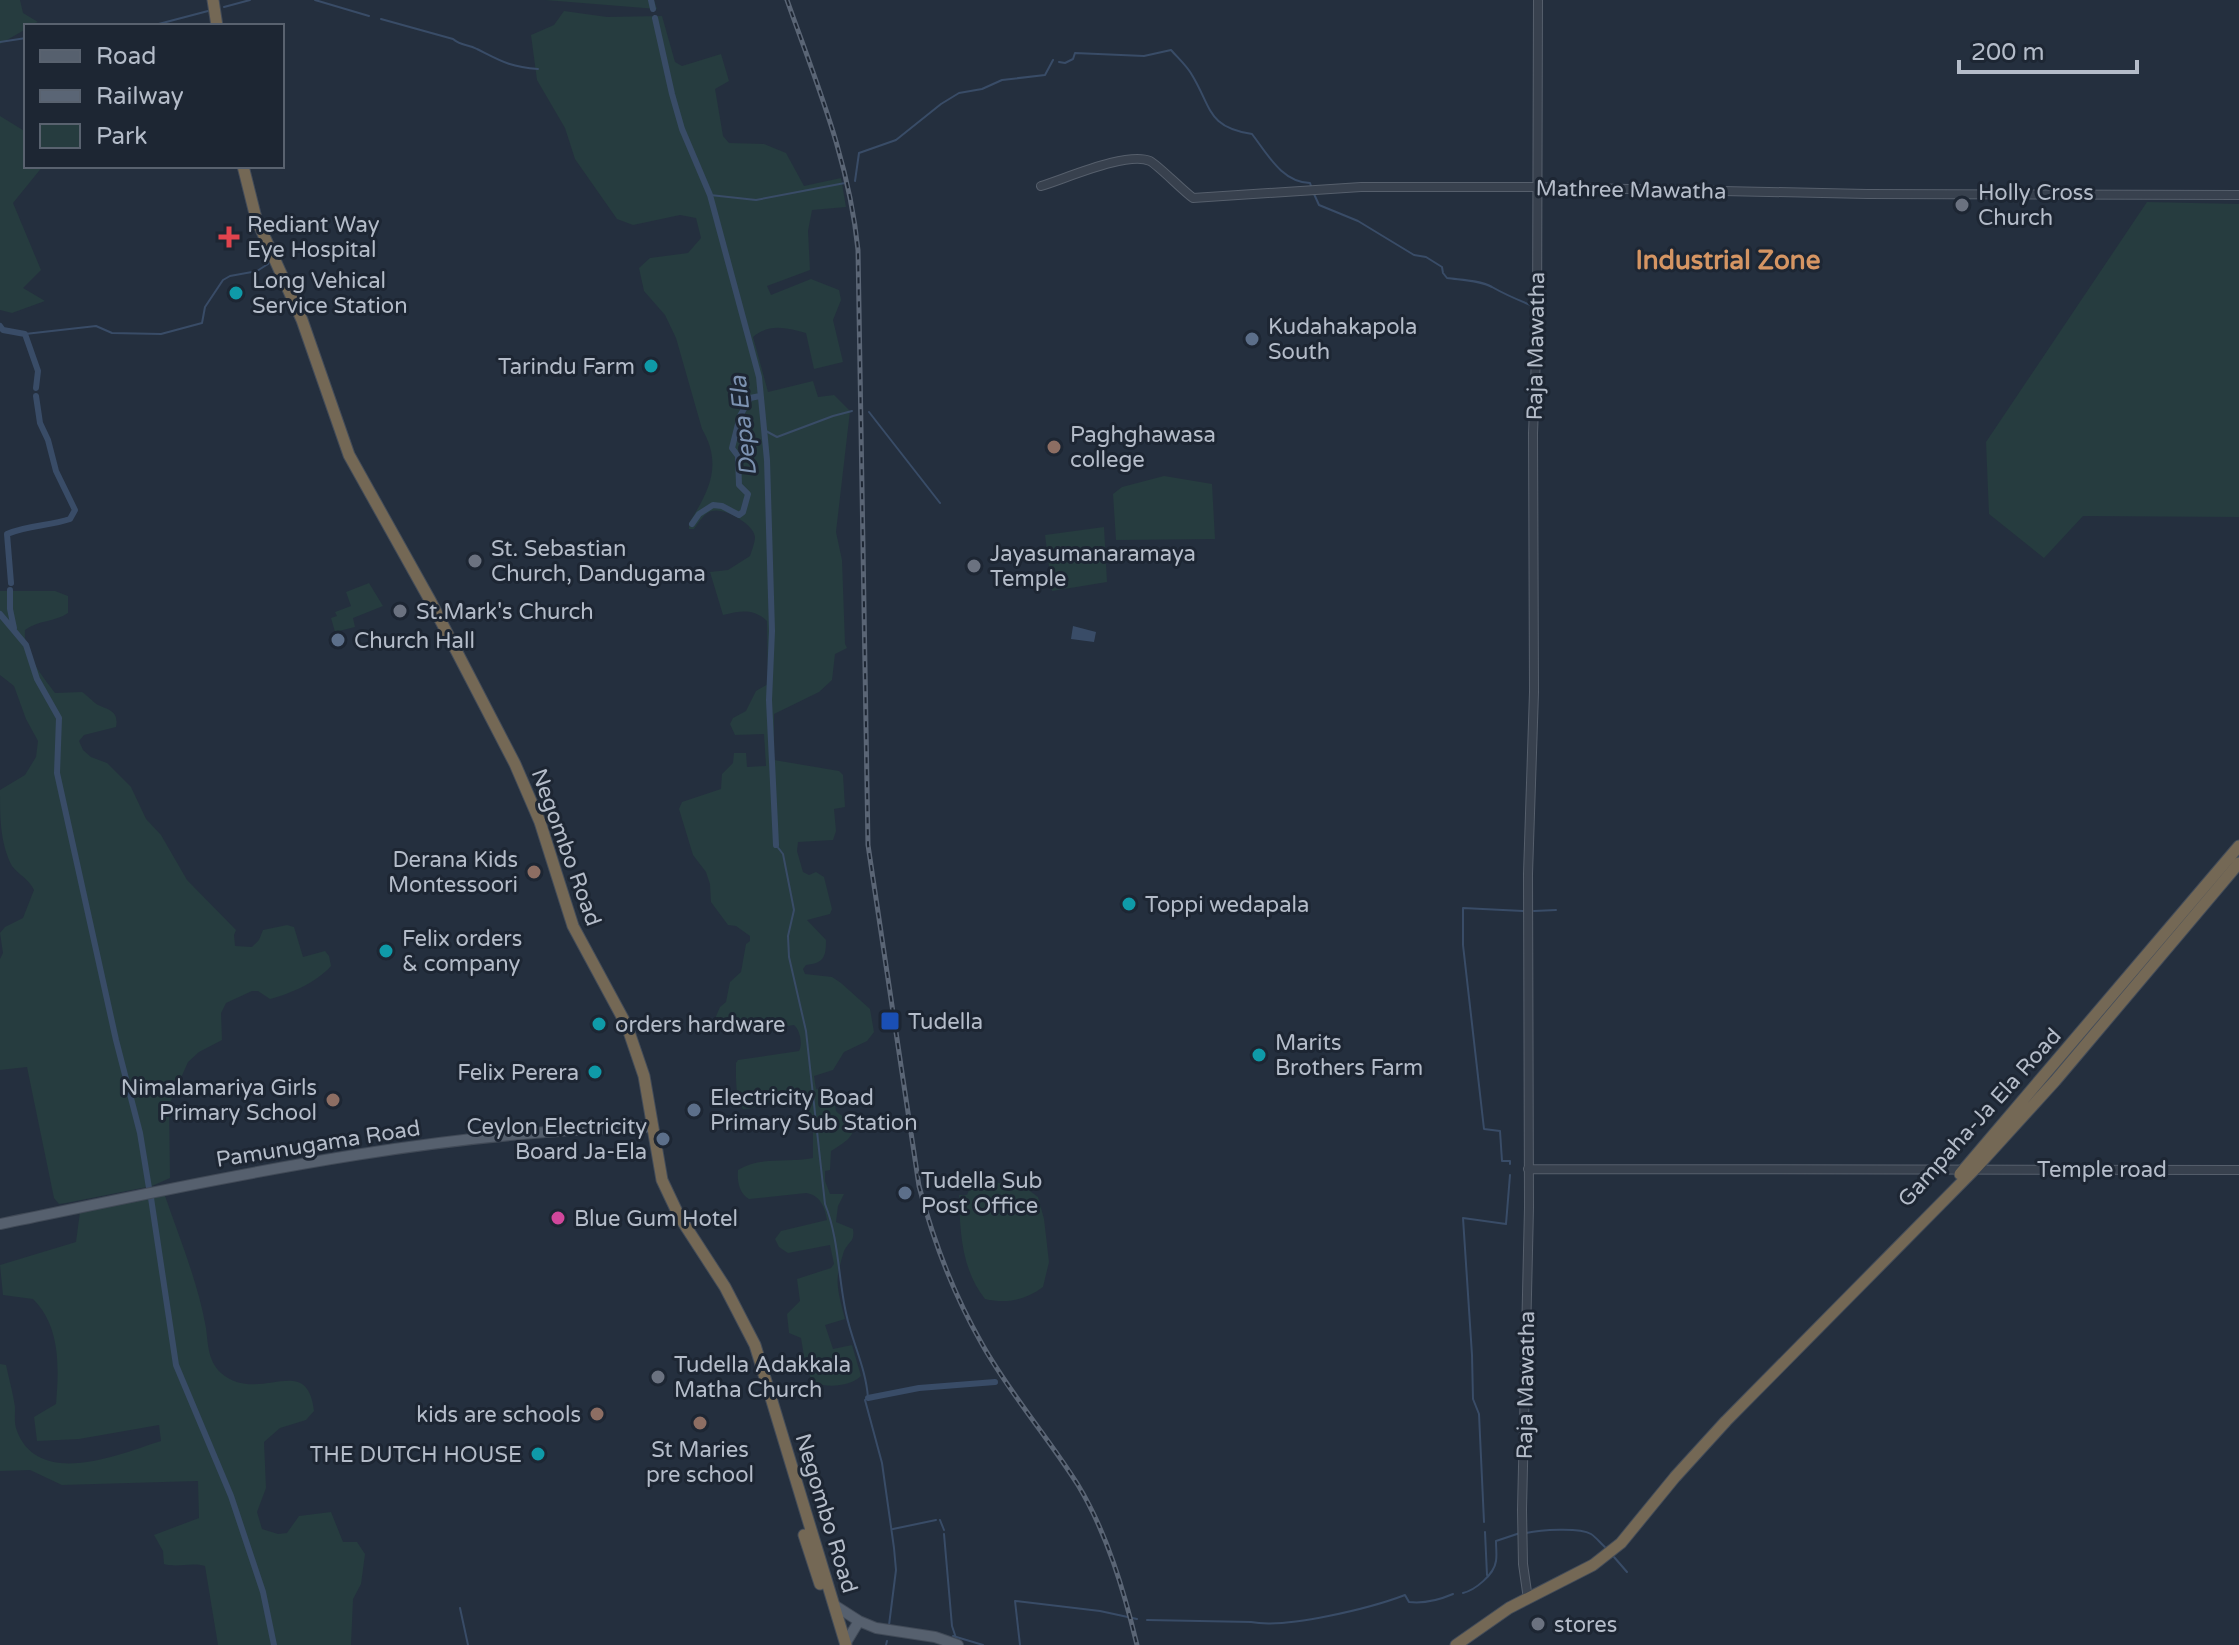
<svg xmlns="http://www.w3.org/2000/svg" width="2239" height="1645" font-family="'Varela Round',sans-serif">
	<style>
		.green { fill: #263c3f }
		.water { fill: #394c67 }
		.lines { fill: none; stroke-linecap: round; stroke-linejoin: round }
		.stream { stroke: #394c67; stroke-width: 2 }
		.canal { stroke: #394c67; stroke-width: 6 }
		.minor-casing { stroke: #565f6c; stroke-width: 10 }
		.major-casing { stroke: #414a57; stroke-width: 12 }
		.highway-casing { stroke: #434c59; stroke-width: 13 }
		.minor { stroke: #38414e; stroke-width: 8 }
		.major { stroke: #56606e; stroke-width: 10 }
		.highway { stroke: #746855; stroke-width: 11 }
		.rail-casing { stroke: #5a6575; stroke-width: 5 }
		.rail { stroke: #1d2633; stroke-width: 2; stroke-dasharray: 6; stroke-linecap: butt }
		.worship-dot { fill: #6b7280; stroke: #1d2633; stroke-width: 3 }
		.health-dot { fill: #e0444e; stroke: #1d2633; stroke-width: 3 }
		.culture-dot { fill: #0f9aa8; stroke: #1d2633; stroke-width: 3 }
		.service-dot { fill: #5c6f8a; stroke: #1d2633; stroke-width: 3 }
		.education-dot { fill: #8d6e63; stroke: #1d2633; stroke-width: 3 }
		.transit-dot { fill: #1a4fb4; stroke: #1d2633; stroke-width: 3 }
		.hotel-dot { fill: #d1479c; stroke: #1d2633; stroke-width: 3 }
		.labels { text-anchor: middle; stroke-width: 6; stroke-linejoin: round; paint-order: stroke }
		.street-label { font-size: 22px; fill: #b4bcc9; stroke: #1d2633 }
		.poi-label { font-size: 22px; fill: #b4bcc9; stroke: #1d2633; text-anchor: start }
		.water-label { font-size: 24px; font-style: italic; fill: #7c92b1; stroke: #1d2633 }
		.quarter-label { font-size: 26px; font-weight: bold; fill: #d59563; stroke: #1d2633 }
	</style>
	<rect width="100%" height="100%" fill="#242f3e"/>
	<path class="green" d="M0,0H20L23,13L38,22L26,26V29L0,44Z
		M545,0H654L657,9Z
		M564,11L607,17L662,16L675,62L682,66L721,54L729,81L715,89L723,136L729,143L764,144L786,153L804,186L841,178L846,207L812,210L808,231L810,270L767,286L771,295L811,279L839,290L841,300L833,320L843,362L814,369L806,333C786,328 770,323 753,337L768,392L813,381L818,397L834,395L850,411L836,532L842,560L845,644L847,648L835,654L832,680L819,692L774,714V760L839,771L843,775L845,807L834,809L836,831L833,840L798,842L797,851L803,872L809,875L816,872L824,877L832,909L830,914L807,920L826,940C826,957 824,963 806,965L803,969L805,974L832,977L841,983L870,1009L874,1032L867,1041L844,1052L833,1070L814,1076L816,1089L833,1092L836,1111C839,1115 844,1116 848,1119C864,1133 840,1145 831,1151L830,1170L825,1171V1181L830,1194H844L838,1206L836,1222L853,1229C855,1242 849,1241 844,1251C843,1254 838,1272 838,1275C836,1289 842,1306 845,1319L825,1325L833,1349L852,1345L861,1376C850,1387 826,1388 812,1382L805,1362L801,1338L789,1333L787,1314L800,1301L797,1279L831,1268L834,1264L830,1245L788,1253L779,1247L775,1239L781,1231L827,1220C825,1207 820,1195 806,1193L749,1199C739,1193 737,1181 738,1170C761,1156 789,1163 813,1158V1124L804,1119L800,1094C782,1090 763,1109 743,1109C735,1097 736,1078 736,1063L738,1060L799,1051C803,1044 800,1030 794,1025L761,1030L732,1022L714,1021L720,1007L726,1002L730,982L741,972L746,944L750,941V936L736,926L728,925L711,902L710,884L706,872L693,855L679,809L682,802L721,789L722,774L733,763L734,753H746L747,767L766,766L764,734L735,735L730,724L733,718L746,711L756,691L768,684L767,621C753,608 740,611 723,615L710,572L728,570L750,556C752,550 755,542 755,537C754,524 724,507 712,511C704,513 699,522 694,529H689V523C709,491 723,465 702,429L676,338L665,315L644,291L639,268L650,258L688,253L701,238L696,218L680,215L633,225L617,219L575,159L565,128L537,80L531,35L554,25Z
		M0,116L26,132V166H43L13,203L41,270L23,288L45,301L12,313L0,310Z
		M2147,202L2239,204V517L2083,516L2044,558L1989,514L1986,442Z
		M1164,476L1212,484L1215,539L1116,540L1113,494L1122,487Z
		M1104,527L1107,582L1052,591L1045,535Z
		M369,583L383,606L353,618L355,627L335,632L331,618L337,616L335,612L351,606L346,592Z
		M0,591H55L68,596V613C55,622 38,620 25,630C23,653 41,674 55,693L82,692C87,695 93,702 98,705C109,710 119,711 116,727L84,735L79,741L83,750L91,757L107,763L131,787L146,819L161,835L187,880L236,930L234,935L235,946L252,947L259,940L263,930L287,925L294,927L303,957L325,951L329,956L331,966C317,982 290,994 270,999L258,991H252L226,1003L221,1013L222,1040L199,1052L188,1062L169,1105L170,1178L152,1186L66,1203L59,1204L54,1198L27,1067L0,1070V959L3,953L0,933L5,927L23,918L34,890C29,879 19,875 12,866C0,843 0,817 0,790L25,775L36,757L38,741L26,719L14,686L0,675Z
		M989,1182L1022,1185L1038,1197L1044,1219L1049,1262L1043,1287C1025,1300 1007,1304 985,1299C961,1269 960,1230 959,1195H967L969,1190Z
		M164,1193C179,1237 198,1282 206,1328C208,1344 208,1361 221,1373C259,1406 307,1350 314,1411L306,1420L280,1428L264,1442L266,1488L257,1512L262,1529L278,1534L287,1533L299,1516L331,1512L343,1542H357L365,1554L361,1584L353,1599L351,1645H218L205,1566C191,1562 178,1568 164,1564L163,1551L154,1535L199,1518L198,1481L62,1485L30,1470L0,1471V1364L6,1365C9,1379 13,1393 15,1407C15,1415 14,1424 17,1431C39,1489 120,1454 161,1441L159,1425L79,1439L37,1441L34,1417L56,1404C59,1368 61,1327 33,1299L3,1295L0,1265L76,1242L80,1212Z"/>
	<path class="water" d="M1073,626L1096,632L1094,642L1071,639Z"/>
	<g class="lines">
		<path class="stream" d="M315,0L369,16
			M224,7L250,0
			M381,19L453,39C461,46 468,44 477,49C501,61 510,67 538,69
			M151,26L208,11
			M0,42L26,38
			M1059,62L1065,63L1073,59L1075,53L1144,56L1171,50C1178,58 1187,66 1192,75C1212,108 1207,127 1252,134C1268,155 1282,182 1310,183L1311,186
			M855,181L859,153L896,140L941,104L959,93L982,89L1002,80L1045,75L1053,60
			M1314,194L1319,205L1358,221L1414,255L1426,257L1442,267L1443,273L1447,278C1461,280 1479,280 1492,287C1506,295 1518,300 1533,306
			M710,195L756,200L845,183
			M25,334L96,326L112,333L161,334L202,323L205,307L223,280L230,276L257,271L268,264V261
			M869,412L940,503
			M764,430L777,437L833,416L852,411
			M776,845L783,854L794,910L788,936L789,957L806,1031L825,1204C839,1239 838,1277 846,1313C852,1342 866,1368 868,1398L865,1400L882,1463L894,1548L896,1570L889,1625
			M1534,911L1556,910
			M1510,1164V1161H1502L1500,1131L1484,1129L1463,945V908L1523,911
			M940,1520L944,1530
			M1484,1522L1479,1414L1473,1399L1472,1355L1463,1218L1506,1224L1510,1175
			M893,1529L936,1520
			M1485,1532L1487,1575
			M1526,1533C1540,1530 1579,1527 1591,1534C1596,1537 1601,1544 1606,1548
			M944,1534L952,1626L956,1638
			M1614,1557L1627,1572
			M1463,1593C1475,1590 1494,1575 1496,1561C1497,1556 1496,1547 1496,1541L1520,1533
			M460,1608L468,1645
			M1147,1620L1251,1622C1286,1629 1371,1608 1405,1595L1409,1602C1425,1604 1439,1600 1453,1594
			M953,1636L983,1645
			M886,1645L887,1641
			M1020,1645L1015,1601L1100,1611L1137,1619"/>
		<path class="canal" d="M651,0L653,9
			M655,18L672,94L682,129L710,195L759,377L767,460L772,631L769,700L776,845
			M0,326L3,330L25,334L38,371L36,388
			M692,524L699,514L713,505L722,506L739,515L743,512L748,494L739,485L738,456L732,448L740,416L750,398L760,396
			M11,583L7,534C27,525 50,526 70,519L75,510L56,471L48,440L40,423L36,396
			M10,590V609L14,628
			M0,614L26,645L37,679L59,718L57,773L116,1040L140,1133L149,1188
			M151,1198L176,1365L231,1496L263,1592L274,1645
			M868,1398L919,1388L995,1382"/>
		<g class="minor-casing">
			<path id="minor" d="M1041,186C1065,179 1127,151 1150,161C1159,166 1182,190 1193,198L1361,187H1537L1867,194L2239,195
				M1528,1169L2239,1170
				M1528,1599L1523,1564L1522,1510L1529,1208L1528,874L1534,692L1533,433L1537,331L1538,0"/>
		</g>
		<g class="major-casing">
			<path id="major" d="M0,1224C215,1180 432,1130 653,1127
				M834,1605L859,1621L876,1628L935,1637L958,1645
				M845,1644L859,1621"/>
		</g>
		<g class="highway-casing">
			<path id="highway" d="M213,0L217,26
				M243,166L256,218L302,320L349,455L431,602L515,764L540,822L573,926L627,1026L644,1076L662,1180L679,1216L725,1287L755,1345L846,1645
				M1960,1174L2239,846
				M804,1535L820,1584
				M1456,1645L1509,1608L1593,1565L1621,1543L1675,1477L1726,1421L1975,1169L2055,1081L2239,863"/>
		</g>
		<use href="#minor" class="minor"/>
		<use href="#major" class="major"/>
		<use href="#highway" class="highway"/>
		<g class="rail-casing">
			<path id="rail" d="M787,0C817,85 849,160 858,250L868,845L919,1186C933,1240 954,1295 982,1344C1010,1394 1048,1437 1078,1485C1107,1533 1124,1591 1137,1645"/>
		</g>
		<use href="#rail" class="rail"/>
	</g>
	<g class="worship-dot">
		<circle cx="1962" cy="205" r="8"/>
		<circle cx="475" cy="561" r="8"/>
		<circle cx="974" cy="566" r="8"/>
		<circle cx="400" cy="611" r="8"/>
		<circle cx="658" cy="1377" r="8"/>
		<circle cx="1538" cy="1624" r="8"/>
	</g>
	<path class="health-dot" d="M225 225h8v8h8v8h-8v8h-8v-8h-8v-8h8z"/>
	<g class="culture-dot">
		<circle cx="236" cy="293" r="8"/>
		<circle cx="651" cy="366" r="8"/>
		<circle cx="1129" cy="904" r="8"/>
		<circle cx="386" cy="951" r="8"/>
		<circle cx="599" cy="1024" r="8"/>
		<circle cx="1259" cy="1055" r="8"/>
		<circle cx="595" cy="1072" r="8"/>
		<circle cx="538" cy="1454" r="8"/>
	</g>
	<g class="service-dot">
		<circle cx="1252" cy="339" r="8"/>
		<circle cx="338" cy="640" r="8"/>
		<circle cx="694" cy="1110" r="8"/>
		<circle cx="663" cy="1139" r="8"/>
		<circle cx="905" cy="1193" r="8"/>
	</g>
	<g class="education-dot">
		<circle cx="1054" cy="447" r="8"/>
		<circle cx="534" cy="872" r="8"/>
		<circle cx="333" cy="1100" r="8"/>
		<circle cx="597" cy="1414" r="8"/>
		<circle cx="700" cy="1423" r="8"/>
	</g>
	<rect class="transit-dot" x="880" y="1011" width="20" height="20" rx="4"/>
	<circle class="hotel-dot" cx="558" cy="1218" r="8"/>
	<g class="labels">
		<g class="street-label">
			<text transform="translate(1631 189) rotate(1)" y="8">Mathree Mawatha</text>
			<text transform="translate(1535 346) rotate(-89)" y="8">Raja Mawatha</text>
			<text transform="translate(567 847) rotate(70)" y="8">Negombo Road</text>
			<text transform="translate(1979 1117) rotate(-48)" y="8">Gampaha-Ja Ela Road</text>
			<text transform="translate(318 1143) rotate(-9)" y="8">Pamunugama Road</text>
			<text x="2102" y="1177">Temple road</text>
			<text transform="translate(1525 1385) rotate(-89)" y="8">Raja Mawatha</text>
			<text transform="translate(827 1513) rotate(73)" y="8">Negombo Road</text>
		</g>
		<g class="poi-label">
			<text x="1978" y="200">Holly Cross<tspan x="1978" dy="25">Church</tspan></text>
			<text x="247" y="232">Rediant Way<tspan x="247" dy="25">Eye Hospital</tspan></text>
			<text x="252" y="288">Long Vehical<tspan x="252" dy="25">Service Station</tspan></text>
			<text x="1268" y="334">Kudahakapola<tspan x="1268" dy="25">South</tspan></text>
			<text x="635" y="374" text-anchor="end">Tarindu Farm</text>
			<text x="1070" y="442">Paghghawasa<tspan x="1070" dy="25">college</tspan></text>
			<text x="491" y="556">St. Sebastian<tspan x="491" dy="25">Church, Dandugama</tspan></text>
			<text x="990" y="561">Jayasumanaramaya<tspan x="990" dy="25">Temple</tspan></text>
			<text x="416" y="619">St.Mark's Church</text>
			<text x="354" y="648">Church Hall</text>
			<text x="518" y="867" text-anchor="end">Derana Kids<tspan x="518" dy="25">Montessoori</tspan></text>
			<text x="1145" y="912">Toppi wedapala</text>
			<text x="402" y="946">Felix orders<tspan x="402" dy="25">&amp; company</tspan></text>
			<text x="908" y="1029">Tudella</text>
			<text x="615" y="1032">orders hardware</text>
			<text x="1275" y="1050">Marits<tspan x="1275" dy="25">Brothers Farm</tspan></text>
			<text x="579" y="1080" text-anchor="end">Felix Perera</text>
			<text x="317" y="1095" text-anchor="end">Nimalamariya Girls<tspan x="317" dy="25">Primary School</tspan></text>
			<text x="710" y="1105">Electricity Boad<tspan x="710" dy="25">Primary Sub Station</tspan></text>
			<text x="647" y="1134" text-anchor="end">Ceylon Electricity<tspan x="647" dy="25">Board Ja-Ela</tspan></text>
			<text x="921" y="1188">Tudella Sub<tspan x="921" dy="25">Post Office</tspan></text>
			<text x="574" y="1226">Blue Gum Hotel</text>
			<text x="674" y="1372">Tudella Adakkala<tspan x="674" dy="25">Matha Church</tspan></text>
			<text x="581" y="1422" text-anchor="end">kids are schools</text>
			<text x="700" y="1457" text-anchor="middle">St Maries<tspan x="700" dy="25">pre school</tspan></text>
			<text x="522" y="1462" text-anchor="end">THE DUTCH HOUSE</text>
			<text x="1554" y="1632">stores</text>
		</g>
		<g class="water-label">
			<text transform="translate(743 426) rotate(-96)" y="8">Depa Ela</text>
		</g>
		<g class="quarter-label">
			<text x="1728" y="269">Industrial Zone</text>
		</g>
	</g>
	<rect x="24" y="24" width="260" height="144" fill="#1d2633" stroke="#59626f" stroke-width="2"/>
	<rect x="40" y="50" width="40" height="12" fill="#56606e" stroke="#59626f" stroke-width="2"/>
	<text x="96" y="64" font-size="24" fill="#b4bcc9">Road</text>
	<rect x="40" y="90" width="40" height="12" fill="#5a6575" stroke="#59626f" stroke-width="2"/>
	<text x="96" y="104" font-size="24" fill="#b4bcc9">Railway</text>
	<rect x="40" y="124" width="40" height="24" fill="#263c3f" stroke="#59626f" stroke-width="2"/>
	<text x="96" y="144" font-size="24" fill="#b4bcc9">Park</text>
	<path d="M1959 60v12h178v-12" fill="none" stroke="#b4bcc9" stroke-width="4"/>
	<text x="1971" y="60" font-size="24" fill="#b4bcc9" stroke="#1d2633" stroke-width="6" paint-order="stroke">200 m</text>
</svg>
